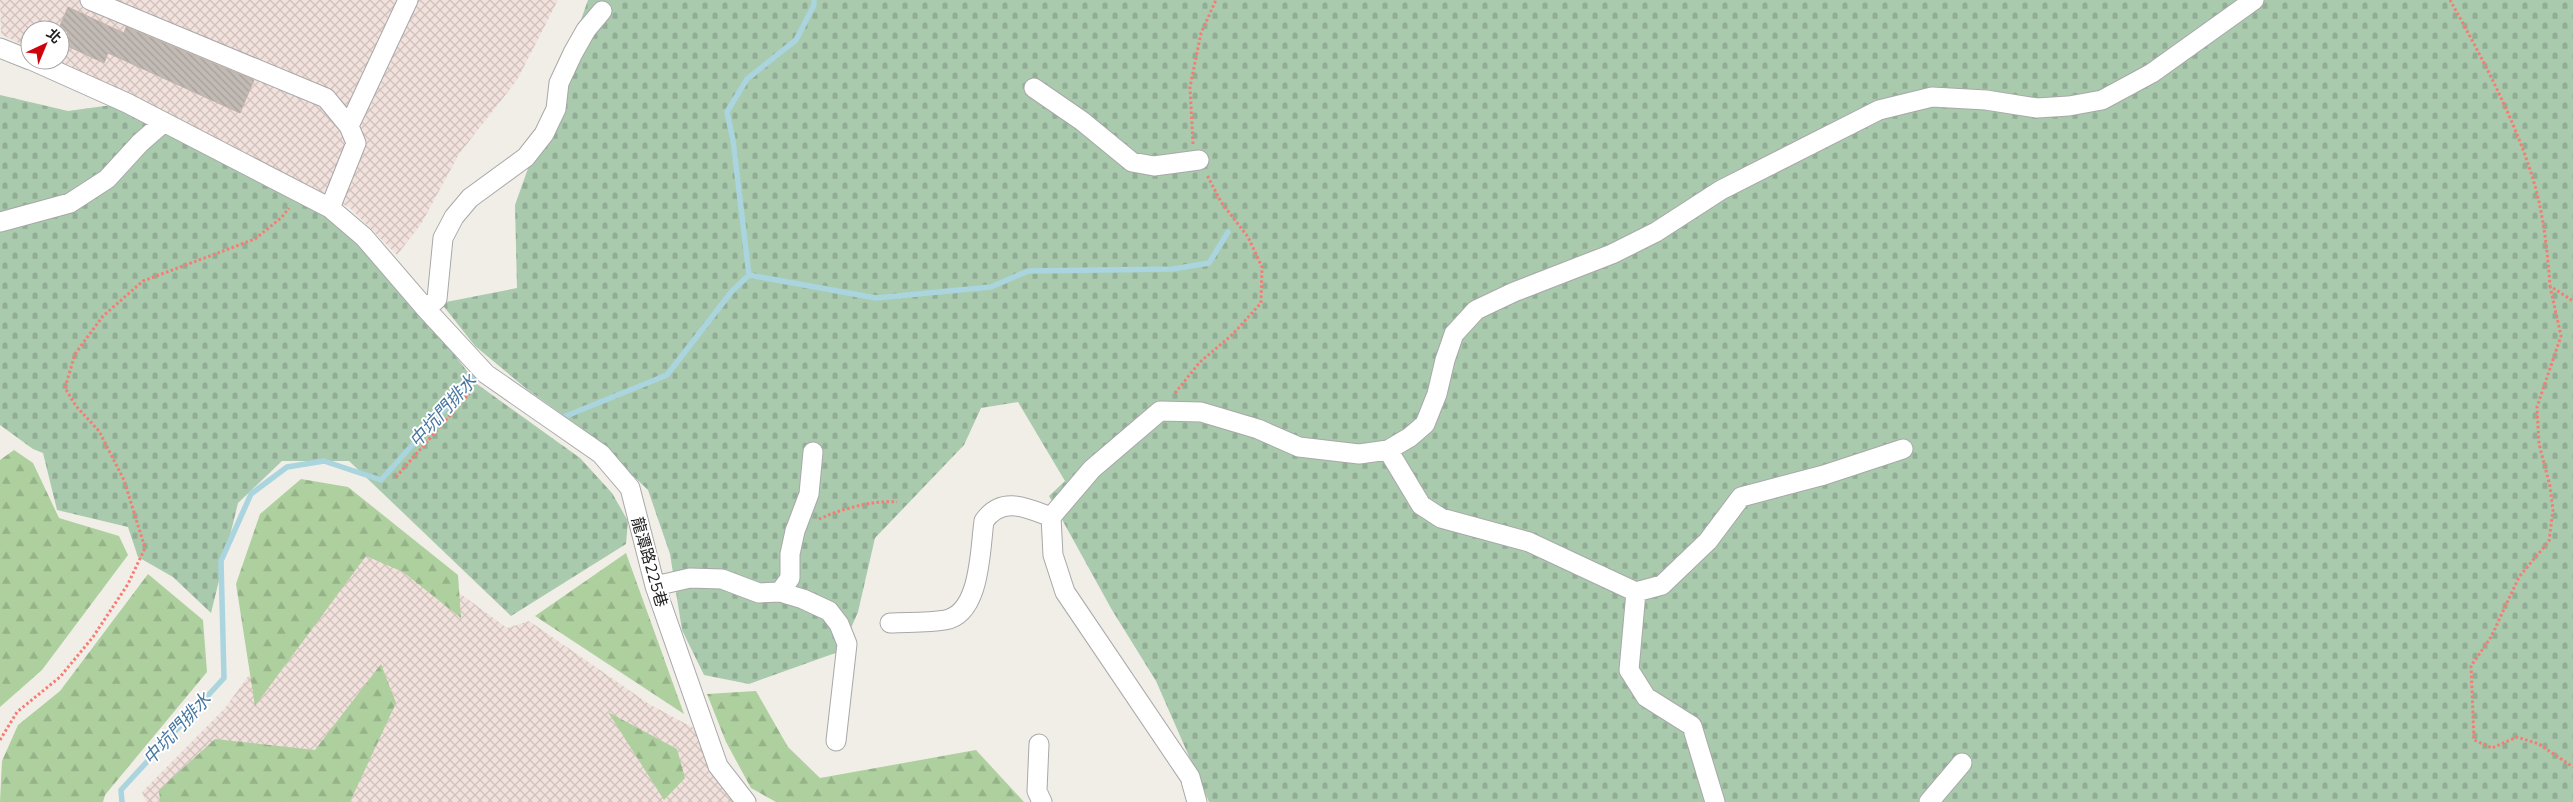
<svg xmlns="http://www.w3.org/2000/svg" width="2573" height="802" font-family="'Nunito Sans','Noto Sans TC',sans-serif">
	<style>
		.military { fill: url(#military-cross-hatch) }
		.forest { fill: url(#forest-firs) }
		.cemetery { fill: url(#cemetery-stones) }
		.lines { fill: none; stroke-linecap: round; stroke-linejoin: round }
		.stream { stroke: #aad4de; stroke-width: 5.5 }
		.building { fill: url(#building-back-hatch); stroke: #c3b4aa }
		.minor-casing { stroke: #a8a8a8; stroke-width: 21 }
		.path { stroke: #f87b73; stroke-width: 3; stroke-dasharray: 2.5 2.5; stroke-linecap: butt }
		.minor { stroke: #fff; stroke-width: 19 }
		.labels { text-anchor: middle; stroke-width: 4; stroke-linejoin: round; paint-order: stroke }
		.street-label { font-size: 16px; fill: #212121; stroke: #fff }
		.water-label { font-size: 18px; font-style: italic; fill: #4878a1; stroke: #fff }
	</style>
	<defs>
		<pattern id="military-cross-hatch" width="8" height="8" patternUnits="userSpaceOnUse" patternTransform="scale(1.25)"><rect width="8" height="8" fill="#f2e1dc"/><path d="M0 0l8 8M0 8l8-8" fill="none" stroke="#cfc1bc"/></pattern>
		<pattern id="forest-firs" width="22" height="20" patternUnits="userSpaceOnUse" patternTransform="scale(1.25)"><rect width="22" height="20" fill="#aed09e"/><path d="M5 1l3.5 6h-7zM16 11l3.5 6h-7z" fill="#95b288"/></pattern>
		<pattern id="cemetery-stones" width="16" height="16" patternUnits="userSpaceOnUse" patternTransform="scale(1.25)"><rect width="16" height="16" fill="#a9caad"/><path d="M2 7V4a2 2 0 0 1 4 0v3zM10 15v-3a2 2 0 0 1 4 0v3z" fill="#91ad95"/></pattern>
		<pattern id="building-back-hatch" width="6" height="6" patternUnits="userSpaceOnUse" patternTransform="scale(1.25)"><rect width="6" height="6" fill="#c2bab4"/><path d="M-1 5l2 2M0 0l6 6M5-1l2 2" fill="none" stroke="#a6a09a"/></pattern>
	</defs>
	<rect width="100%" height="100%" fill="#f1eee8"/>
	<path class="military" d="M0,0H558L517,80L459,154L421,224L397,255L349,207L53,60H60V30H30V49L1,34Z
		M361,521L507,628L529,621L649,704L701,732L734,802H146L142,792L225,708Z"/>
	<path class="forest" d="M14,450L33,463L59,518L119,536L128,555L42,670L0,707V460Z
		M301,479L348,487L458,575L461,618L403,572L366,556L255,706L236,584L260,514Z
		M626,553L684,714L535,616Z
		M148,574L203,620L207,672L105,795L103,802H0L2,761L18,725L60,691Z
		M381,664L396,703L350,802H160L159,790L215,739L315,750Z
		M756,691L788,747L820,778L976,750L1024,802H776L751,788L726,742L707,694Z
		M608,712L677,749L685,778L664,800Z"/>
	<path class="cemetery" d="M588,0H2573V802H1209L1156,681L1112,610L1049,496L1065,481L1018,402L981,408L964,445L875,538L858,612L841,651L749,684L704,675L682,630L670,554L648,490L587,432L528,390L475,346L441,303L517,288L515,205Z
		M0,95L68,111L127,103L355,226L477,384L580,458L612,493L628,521L626,544L511,616L349,461H282L238,503L211,613L173,577L138,557L128,527L57,510L43,453L33,449L0,425Z"/>
	<g class="lines">
		<path class="stream" d="M749,275L876,298L991,287L1028,271L1173,269L1209,263L1228,232
			M558,416L561,418L667,375L732,291L749,275L733,140L727,112L747,79L796,40L814,5V0
			M122,802L121,790L224,678L221,561L251,494L287,467L324,461L381,480L479,371"/>
	</g>
	<path class="building" d="M68,7L124,33L126,27L254,80L240,113L108,53L104,63L63,44L68,32L59,28Z"/>
	<g class="lines">
		<g class="minor-casing">
			<path id="minor" d="M90,0L326,98L349,126L356,143L330,208
				M0,48L30,60
				M31,60L127,103L330,208L364,237L426,309L486,374L601,454L630,488L655,586L718,766L746,802
				M1034,88L1082,121L1132,162L1154,166L1199,160
				M349,126L408,0
				M0,222L70,203L107,179L140,143L164,122
				M426,309L437,299L443,238L454,217L470,198L526,157L544,134L556,109L559,83L573,53L586,30L602,11
				M1388,450L1421,505L1441,518L1529,542L1636,592L1662,585L1708,541L1741,497L1824,475L1903,449
				M655,586L690,578L722,579L759,593L780,592L790,578V554L795,531L809,494L813,452
				M780,592L803,599L829,611L839,624L847,644L836,741
				M1636,592L1629,670L1646,697L1692,726L1715,802
				M890,623C908,622 927,623 945,620C981,614 980,548 984,521C1002,495 1027,508 1051,517
				M1039,744L1037,791L1042,802
				M1197,802L1190,777L1065,592L1053,555L1051,517L1092,469L1160,411L1201,412L1258,429L1299,447L1359,454L1388,450L1410,437L1425,424L1437,394L1445,360L1454,334L1476,310L1514,292L1612,254L1656,232L1721,190L1879,110L1932,97L1986,100L2037,108L2069,106L2102,100L2152,73L2254,0
				M1929,802L1962,763"/>
		</g>
		<path class="path" d="M2450,0C2482,57 2525,138 2539,202C2545,229 2548,258 2550,286L2573,301
			M1193,144L1190,87L1201,33L1216,0
			M2550,286L2561,336L2537,407L2539,444L2550,486L2553,510L2549,541L2519,577L2491,637L2471,666L2474,740L2492,748L2517,737L2539,744L2573,767
			M1175,393L1200,362L1233,334L1261,303L1262,267L1248,237L1221,202L1207,175
			M396,477L474,388
			M819,519C841,509 873,500 897,502
			M0,740L17,712L60,677L93,637L128,584L145,548L124,480L99,431L76,406L65,388L75,354L103,316L143,281L255,239L282,217L289,208"/>
		<use href="#minor" class="minor"/>
	</g>
	<g class="labels">
		<g class="street-label">
			<text transform="translate(650 562) rotate(74)" y="6">龍潭路225巷</text>
		</g>
		<g class="water-label">
			<text transform="translate(443 411) rotate(-48)" y="6">中坑門排水</text>
			<text transform="translate(177 729) rotate(-47)" y="6">中坑門排水</text>
		</g>
	</g>
	<g transform="translate(45 45) rotate(44)"><circle r="24" fill="#ffffff" stroke="#a6a6a6"/>
	<path d="M0-4L9 19L0 12L-9 19Z" fill="#cf030b"/>
	<text y="-8" font-size="14" font-weight="bold" text-anchor="middle" fill="#212121">北</text>
	</g>
</svg>
